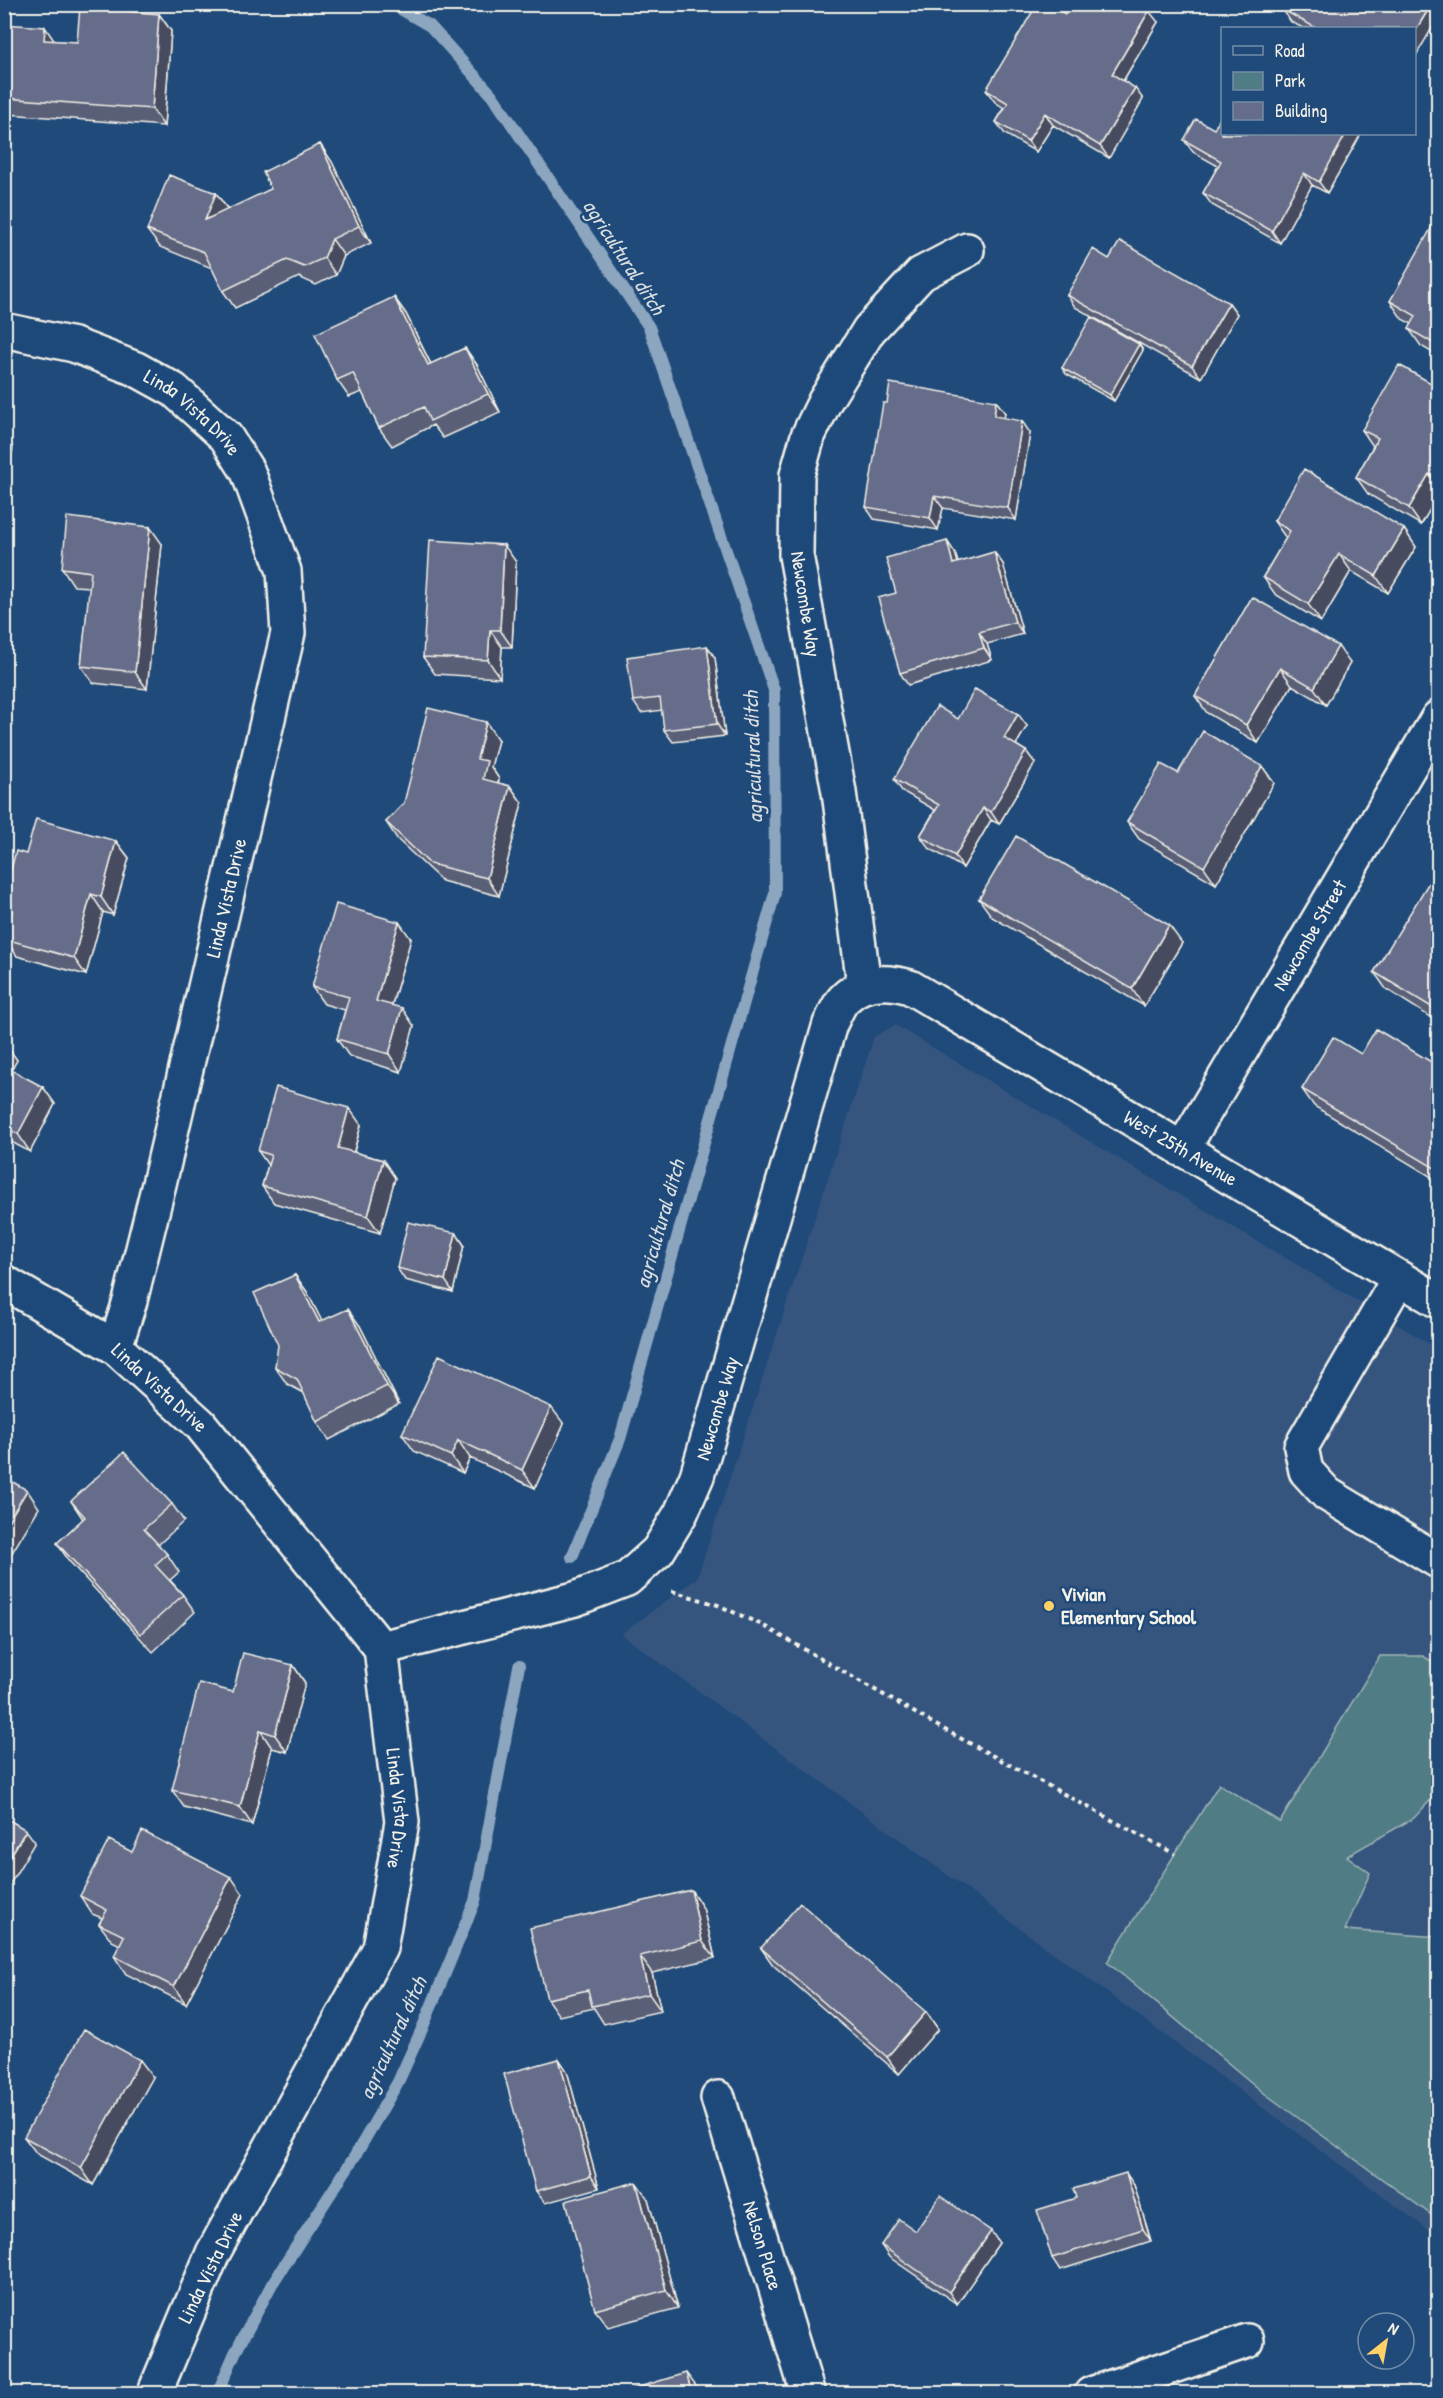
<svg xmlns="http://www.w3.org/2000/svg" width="1443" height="2398" font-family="'Patrick Hand',sans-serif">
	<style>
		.built { fill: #34547f }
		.green { fill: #507c85; stroke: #a2b6b6; stroke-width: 1.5 }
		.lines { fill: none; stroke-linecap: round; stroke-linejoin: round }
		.stream { stroke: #8da6bf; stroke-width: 12 }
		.minor-casing { stroke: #f4f1e8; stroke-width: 38 }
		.path { stroke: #f4f1e8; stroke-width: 4; stroke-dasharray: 4.5 4.5; stroke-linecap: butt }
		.minor { stroke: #1f4a7a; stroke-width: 33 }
		.wall { fill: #585e77; stroke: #f4f1e8; stroke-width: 1.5 }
		.shaded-wall { fill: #474c61; stroke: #f4f1e8; stroke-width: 1.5 }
		.building { fill: #666d8a; stroke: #f4f1e8; stroke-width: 1.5 }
		.poi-dot { fill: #ffd166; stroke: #1f4a7a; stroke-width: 2 }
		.labels { text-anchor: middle; stroke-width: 5; stroke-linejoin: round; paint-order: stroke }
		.street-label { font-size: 20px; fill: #f4f1e8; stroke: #1f4a7a }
		.poi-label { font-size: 20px; font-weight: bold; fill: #f4f1e8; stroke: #1f4a7a; text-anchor: start }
		.water-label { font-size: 21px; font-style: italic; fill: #dadede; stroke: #1f4a7a }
	</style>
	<rect width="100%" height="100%" fill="#1f4a7a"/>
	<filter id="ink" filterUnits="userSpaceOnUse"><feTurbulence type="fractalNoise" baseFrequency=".0167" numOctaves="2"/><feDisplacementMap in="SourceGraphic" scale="12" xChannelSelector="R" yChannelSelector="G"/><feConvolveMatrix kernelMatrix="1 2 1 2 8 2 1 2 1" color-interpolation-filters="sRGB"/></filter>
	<g filter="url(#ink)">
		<path class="built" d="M895,1025L1438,1349V2237L621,1634L697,1578L874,1037Z"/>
		<path class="green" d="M1380,1656H1423L1438,1665V1792L1414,1818L1347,1856L1370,1873L1345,1930L1438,1937L1437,2219L1264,2093L1107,1962L1219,1784L1280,1822Z"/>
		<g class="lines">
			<path class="stream" d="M392,4L430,26L492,95L649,327L774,690L775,893L620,1439L572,1557
				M217,2394L235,2353L272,2284L355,2156L398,2082L422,2029L475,1901L519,1666"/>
			<g class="minor-casing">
				<g id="minor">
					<path id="s1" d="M4,330L74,345L136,369L174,390L226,437L248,472L284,571L288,633L159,1184L130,1301L115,1347"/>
					<path d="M864,985L839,792L796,555L797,475L808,436L825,401L869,330L921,274L967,250"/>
					<path id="s2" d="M1182,1150L1438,718"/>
					<path d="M1399,1278L1301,1447L1306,1471L1327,1494L1438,1561"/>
					<path id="s3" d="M4,1282L115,1347L200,1424L381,1648L402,1822L380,1948L213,2253L154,2394"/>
					<path id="s4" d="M381,1648L575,1599L627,1579L658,1551L681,1513L697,1476L830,1024C834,1017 838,1005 844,999C862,980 886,980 910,987L1438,1301"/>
					<path id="s5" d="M718,2098L808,2394"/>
					<path d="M1091,2394L1247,2341"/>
				</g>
			</g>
			<path class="path" d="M672,1591L718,1605L764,1626L934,1724L1175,1854"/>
			<use href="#minor" class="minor"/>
		</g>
		<path class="wall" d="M1245,4H1261L1257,11Z
			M1431,5L1438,16V18L1414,28H1303L1291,22L1283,10Z
			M159,14L171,31L164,126L8,114L4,110V24L54,41L77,42Z
			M1065,14L1158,22L1123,81L1143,99L1109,158L1053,125L1036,152L1005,134L996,122L1004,108L995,102L986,90Z
			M1222,134H1359L1360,136L1327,193L1312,185L1280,243L1212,205L1203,193L1218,166L1193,152L1184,140Z
			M320,144L332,162L371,243L344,256L336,275L316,285L299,277L235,308L223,291L212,268L160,247L147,230L216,193L228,210L271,189Z
			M1438,228V356L1421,346L1409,329L1412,324L1402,319L1390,301Z
			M1067,295L1229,303L1237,314L1201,378L1075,307Z
			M394,297L406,314L431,364L465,348L477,365L500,412L443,438L433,425L392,446L379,428L362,392L349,397L337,380Z
			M1143,350L1114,401L1066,374L1062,368Z
			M1438,387V495L1421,525L1368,494L1356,477L1373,446L1362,430Z
			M996,401L1005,413L1004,418L1030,433L1016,520L943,508L938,530L874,519L866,507Z
			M1274,521L1404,529L1416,547L1388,593L1351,571L1321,622L1275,594L1263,577L1286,538Z
			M947,541L955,553L958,563L994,552L1003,564L1023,634L987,644L992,660L908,685L900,673L896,593Z
			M162,544L147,689L93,683L81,666L90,587L74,586L62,568Z
			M516,562L512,647H502L500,678L435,674L423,657Z
			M1252,597L1350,663L1326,705L1292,685L1258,743L1207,713L1195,696Z
			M707,646L715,658L725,736L673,742L664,730L662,710L641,713L633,701Z
			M958,719L1027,726L1016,745L1026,751L1035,763L999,824L991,820L963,868L929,848L920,836L935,810L902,791L894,779Z
			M498,740L491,767L499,779L498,783L510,786L522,803L499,896L442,881L398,840L386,822Z
			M1262,766L1274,783L1216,884L1139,839L1127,822L1178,773Z
			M116,841L129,858L113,915L103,912L86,975L17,956L5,939L10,920L4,912V895L26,854Z
			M1438,876V1022L1386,989L1374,972Z
			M979,899L1182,943L1144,1006L992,917Z
			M411,939L392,1005L414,1026L401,1072L349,1056L337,1039L345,1010L324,1004L312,987Z
			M4,1042L17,1060L11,1070L43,1087L55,1104L30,1152L4,1138Z
			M1361,1054L1438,1066V1181L1314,1106L1302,1089Z
			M361,1125L354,1152L383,1160L395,1178L380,1233L274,1203L262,1186L268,1165L258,1151Z
			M456,1233L464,1245L453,1292L405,1280L397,1268Z
			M295,1275L307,1292L321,1320L360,1326L399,1404L329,1440L317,1422L304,1393L287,1384L275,1367Z
			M564,1424L535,1488L470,1458L463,1473L414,1451L402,1434Z
			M71,1501L172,1504L184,1521L158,1545L167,1554L179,1572L170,1580L183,1595L195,1612L153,1652L69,1561L57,1543L83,1519Z
			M293,1665L305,1683L287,1752L272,1748L252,1825L184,1807L172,1790L233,1692Z
			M132,1852L243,1894L186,2004L126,1974L114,1956L120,1945L112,1941L99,1924L102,1918L92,1914L80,1896Z
			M691,1890L703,1908L715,1958L652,1973L661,2011L604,2024L594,2008L559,2016L547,1999Z
			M761,1948L926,2012L938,2029L899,2074L773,1965Z
			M559,2059L567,2071L599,2188L545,2203L536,2191Z
			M153,2077L93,2185L37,2154L24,2137Z
			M1134,2185L1151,2241L1060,2270L1052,2258Z
			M648,2199L678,2308L608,2327L595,2310Z
			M916,2231L999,2243L957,2304L889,2257L881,2245Z"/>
		<path class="shaded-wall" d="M1252,4H1261L1257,11Z
			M1431,5L1438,16V18L1414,59V33Z
			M1149,11L1158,22L1120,86L1112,74Z
			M159,14L171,31L164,126L152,109Z
			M45,27L57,45L44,40Z
			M1135,88L1143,99L1109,158L1100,146Z
			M1045,113L1053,125L1036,152L1028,141Z
			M1346,134H1359L1360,136L1327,193L1319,182Z
			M320,144L332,162L371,243L359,226Z
			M1304,173L1312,185L1280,243L1272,231Z
			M216,193L228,210L205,220Z
			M332,239L344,256L336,275L324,258Z
			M394,297L406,314L440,383L428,365Z
			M1229,303L1237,314L1201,378L1192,366Z
			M1139,344L1143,350L1114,401L1110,395Z
			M465,348L477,365L500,412L488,394Z
			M996,401L1005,413L1002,428L994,416Z
			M1022,421L1030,433L1016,520L1008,508Z
			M4,436L13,448L4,494Z
			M1429,474L1438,488V495L1421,525L1409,508Z
			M934,496L943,508L938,530L930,518Z
			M150,527L162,544L147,689L135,672Z
			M1404,529L1416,547L1388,593L1376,576Z
			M947,541L955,553L962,576L953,564Z
			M504,545L516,562L512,647L500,630Z
			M994,552L1003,564L1023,634L1015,622Z
			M1339,554L1351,571L1321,622L1308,604Z
			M490,630L502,647L500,678L488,660Z
			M979,632L987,644L992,660L984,648Z
			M707,646L715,658L725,736L717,724Z
			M1338,646L1350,663L1326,705L1314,688Z
			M1280,668L1292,685L1258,743L1246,725Z
			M1018,714L1027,726L1013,750L1004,738Z
			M486,722L498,740L491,767L499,779L495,797L483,779L477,759Z
			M1026,751L1035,763L999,824L991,812Z
			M1262,766L1274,783L1216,884L1204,867Z
			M510,786L522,803L499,896L487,878Z
			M983,808L991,820L963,868L955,856Z
			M116,841L129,858L113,915L101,897Z
			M91,894L103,912L86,975L74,958Z
			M399,922L411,939L388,1018L376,1001Z
			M1169,925L1182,943L1144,1006L1132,989Z
			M1438,999V1017L1433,1008Z
			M402,1008L414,1026L401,1072L389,1054Z
			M4,1042L17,1060L7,1078L4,1075Z
			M1438,1072V1101L1429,1088Z
			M43,1087L55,1104L30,1152L18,1134Z
			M349,1108L361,1125L350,1165L338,1148Z
			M383,1160L395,1178L380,1233L368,1216Z
			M456,1233L464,1245L453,1292L445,1280Z
			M295,1275L307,1292L331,1339L319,1322Z
			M348,1309L360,1326L399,1404L387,1386Z
			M551,1407L564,1424L535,1488L522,1470Z
			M458,1440L470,1458L463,1473L451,1456Z
			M27,1490L39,1508L4,1566V1528Z
			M293,1665L305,1683L287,1752L275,1735Z
			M260,1730L272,1748L252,1825L240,1807Z
			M26,1830L35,1842L4,1894V1867Z
			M231,1877L243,1894L186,2004L174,1987Z
			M691,1890L703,1908L715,1958L702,1941Z
			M640,1956L652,1973L661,2011L649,1994Z
			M926,2012L938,2029L899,2074L887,2057Z
			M559,2059L567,2071L599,2188L591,2176Z
			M140,2060L153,2077L93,2185L81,2168Z
			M1126,2173L1134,2185L1151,2241L1143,2229Z
			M636,2182L648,2199L678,2308L666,2290Z
			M991,2231L999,2243L957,2304L949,2292Z
			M686,2373L699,2390L700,2394H692Z"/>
		<path class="building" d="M1037,4H1048L1065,14L1070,4H1139L1149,11L1112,74L1135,88L1100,146L1045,113L1028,141L996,122L1008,103L986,90Z
			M1286,4H1430L1431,5L1414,33V28H1316L1283,10Z
			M80,7L159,14L152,109L4,98V24L45,27L44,40L77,42Z
			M1222,114V134H1346L1319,182L1304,173L1272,231L1203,193L1221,161L1184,140L1196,119L1214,129Z
			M320,144L359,226L332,239L324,258L304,267L287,260L223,291L204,252L147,230L169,175L216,193L205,220L271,189L263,172Z
			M1433,225L1438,228V346L1409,329L1416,316L1390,301Z
			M1120,241L1229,303L1192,366L1067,295L1093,249L1109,259Z
			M394,297L428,365L465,348L488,394L430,421L424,407L379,428L353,373L337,380L315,334Z
			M1091,317L1139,344L1110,395L1062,368Z
			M1399,365L1438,387V479L1429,474L1409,508L1356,477L1378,438L1362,430Z
			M890,383L996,401L994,416L1022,421L1008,508L934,496L930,518L866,507L883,403H887Z
			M1304,469L1404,529L1376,576L1339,554L1308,604L1263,577L1290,531L1274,521Z
			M67,517L150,527L135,672L81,666L91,572L62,568Z
			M430,540L504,545L500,630H490L488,660L423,657Z
			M947,541L953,564L994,552L1015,622L979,632L984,648L900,673L878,598L896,593L886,558Z
			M1252,597L1338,646L1314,688L1280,668L1246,725L1195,696Z
			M707,646L717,724L664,730L660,698L633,701L627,657Z
			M975,689L1018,714L1004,738L1026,751L991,812L983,808L955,856L920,836L939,805L894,779L937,706L958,719Z
			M428,708L486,722L477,759L487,761L483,779L510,786L487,878L430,864L386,822L404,803Z
			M1203,731L1262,766L1204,867L1127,822L1161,764L1178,773Z
			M36,819L116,841L101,897L91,894L74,958L5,939L12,911L4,908V895L16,851L26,854Z
			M1016,836L1169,925L1132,989L979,899Z
			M1434,874L1438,876V999L1433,1008L1374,972Z
			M336,904L399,922L376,1001L402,1008L389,1054L337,1039L349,997L312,987Z
			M1376,1029L1438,1066V1072L1429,1088L1438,1093V1170L1302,1089L1333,1037L1361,1054Z
			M4,1066L43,1087L18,1134L4,1127Z
			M276,1087L349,1108L338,1148L383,1160L368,1216L262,1186L271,1155L258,1151Z
			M408,1222L456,1233L445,1280L397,1268Z
			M295,1275L319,1322L348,1309L387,1386L317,1422L297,1379L275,1367L278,1345L254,1293Z
			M439,1355L551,1407L522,1470L458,1440L451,1456L402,1434Z
			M124,1452L172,1504L144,1529L167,1554L155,1565L183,1595L140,1634L57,1543L85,1517L71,1501Z
			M4,1477L27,1490L4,1528Z
			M243,1653L293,1665L275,1735L260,1730L240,1807L172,1790L199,1683L233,1692Z
			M4,1817L26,1830L4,1867Z
			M142,1831L231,1877L174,1987L114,1956L124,1936L99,1924L107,1910L80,1896L109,1840L132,1852Z
			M691,1890L702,1941L640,1956L649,1994L592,2006L588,1990L547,1999L530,1928Z
			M800,1903L926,2012L887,2057L761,1948Z
			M84,2029L140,2060L81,2168L24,2137Z
			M559,2059L591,2176L536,2191L504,2074Z
			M1126,2173L1143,2229L1052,2258L1037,2210L1076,2198L1073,2189Z
			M636,2182L666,2290L595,2310L566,2201Z
			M940,2196L991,2231L949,2292L881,2245L899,2219L916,2231Z
			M686,2373L692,2394H616Z"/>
	</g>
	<circle class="poi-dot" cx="1049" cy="1606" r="6"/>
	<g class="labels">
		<g class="street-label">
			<text dy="7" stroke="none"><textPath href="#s1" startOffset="210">Linda Vista Drive</textPath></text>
			<text transform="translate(806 604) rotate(81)" y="7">Newcombe Way</text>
			<text transform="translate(226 898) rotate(-77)" y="7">Linda Vista Drive</text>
			<text dy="7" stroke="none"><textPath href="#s2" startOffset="250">Newcombe Street</textPath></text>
			<text dy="7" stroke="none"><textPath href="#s4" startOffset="1268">West 25th Avenue</textPath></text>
			<text dy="7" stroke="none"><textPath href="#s3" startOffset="189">Linda Vista Drive</textPath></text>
			<text dy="7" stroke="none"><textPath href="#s4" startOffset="453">Newcombe Way</textPath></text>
			<text dy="7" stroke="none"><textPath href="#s3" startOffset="693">Linda Vista Drive</textPath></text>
			<text dy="7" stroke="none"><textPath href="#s5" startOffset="154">Nelson Place</textPath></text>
			<text transform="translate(210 2267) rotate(-64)" y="7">Linda Vista Drive</text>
		</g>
		<g class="poi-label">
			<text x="1061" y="1601">Vivian<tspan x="1061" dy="23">Elementary School</tspan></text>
		</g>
		<g class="water-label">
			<text transform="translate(624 257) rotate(57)" y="7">agricultural ditch</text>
			<text transform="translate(753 757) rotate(-92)" y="7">agricultural ditch</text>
			<text transform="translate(660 1224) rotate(-74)" y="7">agricultural ditch</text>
			<text transform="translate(393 2038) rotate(-65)" y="7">agricultural ditch</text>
		</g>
	</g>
	<rect width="1443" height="2398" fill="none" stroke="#1f4a7a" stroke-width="24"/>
	<rect x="12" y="12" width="1419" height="2374" fill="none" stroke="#f4f1e8" stroke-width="2" filter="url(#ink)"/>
	<rect x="1221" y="27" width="195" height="108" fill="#1f4a7a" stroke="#748da6" stroke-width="1.5"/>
	<rect x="1233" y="46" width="30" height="9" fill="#1f4a7a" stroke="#748da6" stroke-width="1.5"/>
	<text x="1275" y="57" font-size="18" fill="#f4f1e8">Road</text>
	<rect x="1233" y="72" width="30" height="18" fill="#507c85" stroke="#748da6" stroke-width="1.5"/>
	<text x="1275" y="87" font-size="18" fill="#f4f1e8">Park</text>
	<rect x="1233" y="102" width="30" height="18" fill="#666d8a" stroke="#748da6" stroke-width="1.5"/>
	<text x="1275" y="117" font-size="18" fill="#f4f1e8">Building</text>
	<g transform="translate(1386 2341) rotate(31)"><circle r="28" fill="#1f4a7a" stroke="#748da6" stroke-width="1.5"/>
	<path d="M0-4.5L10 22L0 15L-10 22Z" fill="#ffd166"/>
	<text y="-9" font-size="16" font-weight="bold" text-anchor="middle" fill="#f4f1e8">N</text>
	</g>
</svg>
